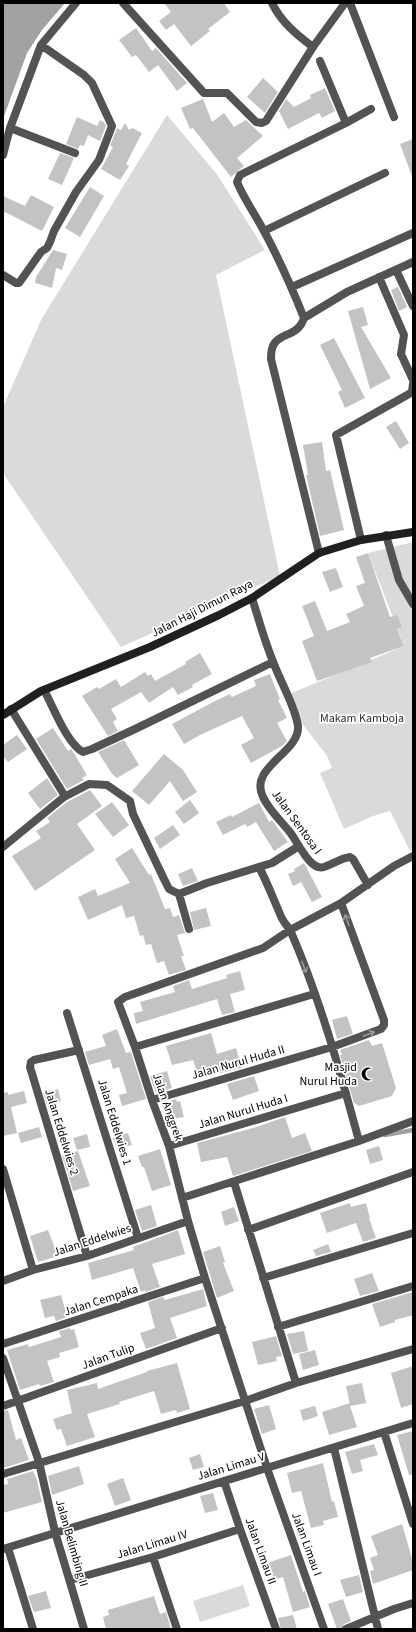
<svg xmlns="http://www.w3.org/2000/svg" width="416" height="1632" font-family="'Source Sans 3',sans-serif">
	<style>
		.green { fill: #dadada }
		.water { fill: #a1a1a1 }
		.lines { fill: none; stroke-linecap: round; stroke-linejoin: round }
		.stream { stroke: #a1a1a1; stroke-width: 4.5 }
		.building { fill: #c3c3c3 }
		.lane { stroke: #535353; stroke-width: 8 }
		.street { stroke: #535353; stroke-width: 8 }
		.secondary { stroke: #202020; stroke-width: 8 }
		.oneway { stroke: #989898 }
		.labels { text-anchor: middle; stroke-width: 3.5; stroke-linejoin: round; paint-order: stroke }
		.street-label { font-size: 12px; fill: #000; stroke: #fff }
		.park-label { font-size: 12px; fill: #313131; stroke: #fff }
		.poi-label { font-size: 12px; fill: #000; stroke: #fff; text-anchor: end }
	</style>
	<rect width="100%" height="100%" fill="#fff"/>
	<path class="green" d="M167,115L216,173L265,250L216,275L280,576L121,647L3,473V407L41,320Z
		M413,542V850L410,851L390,811L373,816L344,829L320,773L332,768L327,756L298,718L287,695L404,646L368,553Z
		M243,1585L250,1606L200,1622L193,1601Z"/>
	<path class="water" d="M3,3H65L42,30L27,53L3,119Z"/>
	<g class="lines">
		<path class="stream" d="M385,1135L413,1130"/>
	</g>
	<path class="building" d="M164,3H224L230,12L208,29L210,31L191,46L174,24L166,30L159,21L171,12Z
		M136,28L152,51L156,48L187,83L177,91L158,65L149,72L136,55L132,57L119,40Z
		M263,78L278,92L265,113L247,97Z
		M325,88L335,111L322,118L319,113L288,129L279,111L286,99L294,107L311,98L310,95Z
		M203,99L212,122L224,113L234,127L246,120L263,136L237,158L244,166L231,177L193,128L190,129L181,108Z
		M77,117L97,126L100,120L104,122L106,126L100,141L88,135L84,146L80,145L78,149L66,144Z
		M125,123L129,130L132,128L142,133L126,164L129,166L120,180L101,169L113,147L110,146L117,128L121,130Z
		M413,139V176H412L400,144Z
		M60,153L74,158L62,185L48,179Z
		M90,187L104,196L80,237L65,228Z
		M31,195L54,207L42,231L3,211V196L25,206Z
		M53,250L67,254L62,270L56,268L52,288L35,283L36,277Z
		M398,287L407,307L399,311L391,290Z
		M363,307L368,325L361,327L391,378L370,389L348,311Z
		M334,338L365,398L345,408L338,392L342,390L320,345Z
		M396,421L409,443L400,449L386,427Z
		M322,442L326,471L330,470L344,530L320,536L306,475H308L303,445Z
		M368,553L390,617L397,615L402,627L397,629L404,646L370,658L372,662L317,681L302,641L314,636L302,606L315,601L327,631L350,622L346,614L364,606L356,586L365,583L356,557Z
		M336,568L343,587L330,592L322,572Z
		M200,653L212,674L192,685L193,687L178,695L173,687L149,703L141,692L111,709L117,719L113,722L118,731L108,736L82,696L97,687L99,689L116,679L121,687L145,672L148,676L151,674L155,681L186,664L185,662Z
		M270,674L280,699L278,700L287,718L277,723L287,741L282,746L251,763L241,745L254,738L242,716L200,735L184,744L172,724L217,700L230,694L232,697L256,686L254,680Z
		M53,728L68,751L71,749L72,750L87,775L82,778L84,780L67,789L36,739Z
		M17,735L27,749L8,762L3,756V745Z
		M124,740L139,765L117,778L112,774L98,752Z
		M164,754L183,770L197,792L183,801L170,781L149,805L132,791Z
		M47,778L58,795L40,809L28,793Z
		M90,790L102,806L77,824L95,850L35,891L12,856L41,838L36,831L50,822L47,818L67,802Z
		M190,800L199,813L184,824L175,812Z
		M112,802L129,825L113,837L95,814Z
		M259,803L269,822L272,820L288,842L274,851L256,822L247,827L245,824L223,835L216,822L231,815L232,817Z
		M173,825L180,835L160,849L154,838Z
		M132,848L149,875L151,874L165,909L170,908L173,917L179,915L185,933L177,935L184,956H181L186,970L169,975L164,961L157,963L151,944L146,945L143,935L140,936L134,916L126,918L122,905L88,920L78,897L95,889L98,896L130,883L115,859Z
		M304,863L322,897L312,902L301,882L293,886L288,874L295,871L294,869Z
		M192,868L198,881L183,886L178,874Z
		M206,908L211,926L194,930L190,912Z
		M240,971L245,990L230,994L235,1012L222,1015L217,999L136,1024L134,1013L143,1011L140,1002L175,992L173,986L189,980L192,989L227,978L226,975Z
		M347,1016L353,1034L337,1039L332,1020Z
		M117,1029L126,1053L131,1052L146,1099L122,1106L119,1095L127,1093L119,1067L113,1069L110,1059L89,1065L85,1052L106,1046L102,1035Z
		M211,1033L217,1054L236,1048L242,1068L199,1078L193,1060L172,1065L166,1046Z
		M369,1040L372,1046L382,1043L396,1088L392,1096L359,1106L354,1103L340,1055H342L340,1050Z
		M167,1071L172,1088L156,1093L150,1076Z
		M254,1076L259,1091L233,1100L227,1084Z
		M58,1089L61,1101L47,1105L43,1093Z
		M24,1091L27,1103L11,1107L17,1133L3,1136V1093L8,1092V1095Z
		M176,1099L177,1102L180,1101L184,1117L166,1120L162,1103Z
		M285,1117L292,1138L305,1133L312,1151L233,1176L227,1157L201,1162L197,1143L253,1128Z
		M39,1127L42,1137L21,1143L18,1133Z
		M128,1133L132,1145L117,1149L113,1138Z
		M87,1134L90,1147L77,1150L73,1138Z
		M379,1146L383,1160L370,1164L366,1150Z
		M160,1149L171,1185L152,1191L144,1167H142L138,1156Z
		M78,1151L90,1186L73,1191L62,1155Z
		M350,1203L351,1207L366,1203L370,1218H369L376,1238L363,1242L356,1223L327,1233L320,1213Z
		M151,1205L157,1226L142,1231L135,1210Z
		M234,1207L239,1221L225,1226L221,1212Z
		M48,1230L58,1256L38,1262L30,1236Z
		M178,1230L185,1254L152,1264L160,1287L145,1292V1290L141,1292L133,1268L92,1280L88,1263L134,1250L133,1247Z
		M328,1244L331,1252L316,1256L313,1250Z
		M220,1246L225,1262L223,1263L234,1291L217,1298L203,1252Z
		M372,1273L379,1291L360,1296L354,1279Z
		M203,1289L207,1306L170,1318L177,1338L146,1349L140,1333L155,1328L148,1302L163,1297L165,1300Z
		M413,1292V1315L395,1320V1322L380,1327L372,1304Z
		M61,1295L67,1317L56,1321L54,1316L45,1318L40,1300Z
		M70,1328V1330L74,1329L79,1347L59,1353L60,1357L47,1361L54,1382L40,1386L39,1384L20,1390L7,1350L28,1344L29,1347L61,1337L59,1331Z
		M304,1331L308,1351L293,1354L287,1334Z
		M276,1336L282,1356L276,1357L277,1361L258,1365L252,1342Z
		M315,1350L319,1365L303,1370L299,1354Z
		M177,1363L190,1409L177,1413L176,1410L161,1414L154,1391L119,1402L120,1404L87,1414L95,1437L67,1446L61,1429L57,1430L53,1419L72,1413L67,1390L97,1383L98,1389L147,1372V1371Z
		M413,1366V1404L401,1408L391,1373Z
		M362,1383L366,1403L350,1406L357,1427L329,1435L322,1412L350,1403V1405L346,1386Z
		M269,1405L276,1429L262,1434L254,1409Z
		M315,1406L318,1416L303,1421L300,1410Z
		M8,1410L16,1440L21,1438L29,1460L3,1468V1411Z
		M413,1431V1474L409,1475L397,1435Z
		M374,1444L378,1455L360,1460L363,1471L352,1474L345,1452Z
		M200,1454L204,1467L193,1470L189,1458Z
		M323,1463L332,1502L334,1501L338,1517L323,1521L324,1525L311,1528L301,1491L292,1493L287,1473Z
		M79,1466L84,1484L52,1495L48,1476Z
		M33,1471L37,1480L42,1502L3,1513V1485L8,1484L7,1479Z
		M123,1478L131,1500L115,1506L107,1484Z
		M213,1493L218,1510L205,1513L200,1496Z
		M402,1524L413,1562V1570L373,1584L370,1571L374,1570L370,1558L378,1555L371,1536Z
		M291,1555L303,1592L305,1591L310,1607L293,1612L283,1577L273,1580L267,1563Z
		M359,1575L363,1592L346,1597L340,1580Z
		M46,1591L51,1608L34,1612L28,1596Z
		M154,1596L160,1614L166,1612L171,1629H106L103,1617L109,1615L108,1610Z
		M343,1599L351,1621L344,1624L341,1629H337L328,1604Z
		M293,1615L297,1629H281L278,1618Z"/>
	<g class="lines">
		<path class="lane" d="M10,128L75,153
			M386,535L399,580L413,604"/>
		<path class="street" d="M123,3L204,93H227L256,122L262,123L266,121L313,47L345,3
			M272,3C281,22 297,35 313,47
			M350,3L394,117
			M346,123L371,109
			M3,155L10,128L41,45L76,3
			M264,231L385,173
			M396,270L413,306
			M3,275L16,283H19L41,252L47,248L50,242L54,231L76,192L99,160L112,126L92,83L84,75L41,45
			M379,277L404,335L401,354L413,380
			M292,287L413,233
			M304,318L347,292L413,262
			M361,540L336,435L409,394L412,391L413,384
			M319,553L271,359C271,354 271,348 274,344C281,332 298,337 304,318C292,288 279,259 264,231C255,214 244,199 237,182L240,175L346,123L320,61
			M252,598C259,620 265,643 274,664C281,683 295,706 298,726C300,753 248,767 263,797C269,810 280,820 289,831C297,840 310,872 324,867C333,864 341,858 350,857L353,859L368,885
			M44,690C53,706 67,744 83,752L92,749L133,730L273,662
			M11,709L63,793L64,797
			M3,847L64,797L89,784L107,785L130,801L133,814L163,877L169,889L179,894L207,883L272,863L299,846
			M259,867C267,882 273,898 280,914C282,921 288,926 291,932C320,999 340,1071 359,1141L413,1121
			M179,894L189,929
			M67,1013L138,1238
			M135,1047L314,994
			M79,1050L34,1060L31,1062L30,1067L87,1256
			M152,1100L332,1047L381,1029L384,1025V1020L341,903
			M169,1146L346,1093
			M3,1169L33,1270
			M234,1182L296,1383
			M182,1198L359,1141
			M248,1230L413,1172
			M263,1278L413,1233
			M3,1281L33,1270L87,1256L188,1221
			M278,1327L413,1286
			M3,1344L205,1278
			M3,1358L39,1462L55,1532L84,1629
			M3,1406L222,1328
			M384,1432L413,1524
			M334,1448L378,1629
			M3,1474L245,1401L296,1383L413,1349
			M224,1481L240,1529L276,1629
			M8,1548L33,1629
			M3,1549L413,1423
			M153,1557L177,1629
			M70,1580L153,1557L240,1529
			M324,1629L267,1468L205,1278L188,1221L169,1146L152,1100L135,1047L118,1002L125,997L263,948L290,930L341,903L394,866L413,856
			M346,1629L394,1609L413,1603"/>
		<path class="secondary" d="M3,715L41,691L150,647L219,615L252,598L319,553L361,540L413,532"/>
	</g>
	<defs><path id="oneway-shaft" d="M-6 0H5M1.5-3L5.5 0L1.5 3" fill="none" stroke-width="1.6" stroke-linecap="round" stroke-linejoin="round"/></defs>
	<g class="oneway">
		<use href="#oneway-shaft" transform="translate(347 920) rotate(-110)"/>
		<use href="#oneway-shaft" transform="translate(304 967) rotate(69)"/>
		<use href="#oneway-shaft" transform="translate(369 1034) rotate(-20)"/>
	</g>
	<defs>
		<g id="mosque-bare" transform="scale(1.08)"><path d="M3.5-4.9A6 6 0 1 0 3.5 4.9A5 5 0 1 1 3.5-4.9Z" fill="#000" stroke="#fff" stroke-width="2.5" paint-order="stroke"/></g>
	</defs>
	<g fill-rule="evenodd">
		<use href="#mosque-bare" x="368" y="1074"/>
	</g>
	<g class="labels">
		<g class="street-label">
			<text transform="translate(202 608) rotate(-27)" y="4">Jalan Haji Dimun Raya</text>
			<text transform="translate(297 822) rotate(54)" y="4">Jalan Sentosa I</text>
			<text transform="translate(238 1062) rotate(-16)" y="4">Jalan Nurul Huda II</text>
			<text transform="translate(168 1107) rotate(71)" y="4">Jalan Anggrek</text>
			<text transform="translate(243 1111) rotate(-17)" y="4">Jalan Nurul Huda I</text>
			<text transform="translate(115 1122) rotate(73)" y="4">Jalan Eddelwies 1</text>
			<text transform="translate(62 1132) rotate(73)" y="4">Jalan Eddelwies 2</text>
			<text transform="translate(92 1240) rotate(-18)" y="4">Jalan Eddelwies</text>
			<text transform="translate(101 1300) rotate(-18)" y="4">Jalan Cempaka</text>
			<text transform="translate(108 1356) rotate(-20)" y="4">Jalan Tulip</text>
			<text transform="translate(231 1466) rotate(-17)" y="4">Jalan Limau V</text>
			<text transform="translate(72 1543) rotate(74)" y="4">Jalan Belimbing II</text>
			<text transform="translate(152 1544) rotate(-17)" y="4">Jalan Limau IV</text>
			<text transform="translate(307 1544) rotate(70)" y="4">Jalan Limau I</text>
			<text transform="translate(261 1551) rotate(70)" y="4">Jalan Limau II</text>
		</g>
		<g class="park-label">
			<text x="362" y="722">Makam Kamboja</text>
		</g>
		<g class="poi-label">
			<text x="357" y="1071">Masjid<tspan x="357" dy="14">Nurul Huda</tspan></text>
		</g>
	</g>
	<rect width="416" height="1632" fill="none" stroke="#000000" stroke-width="8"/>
</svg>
